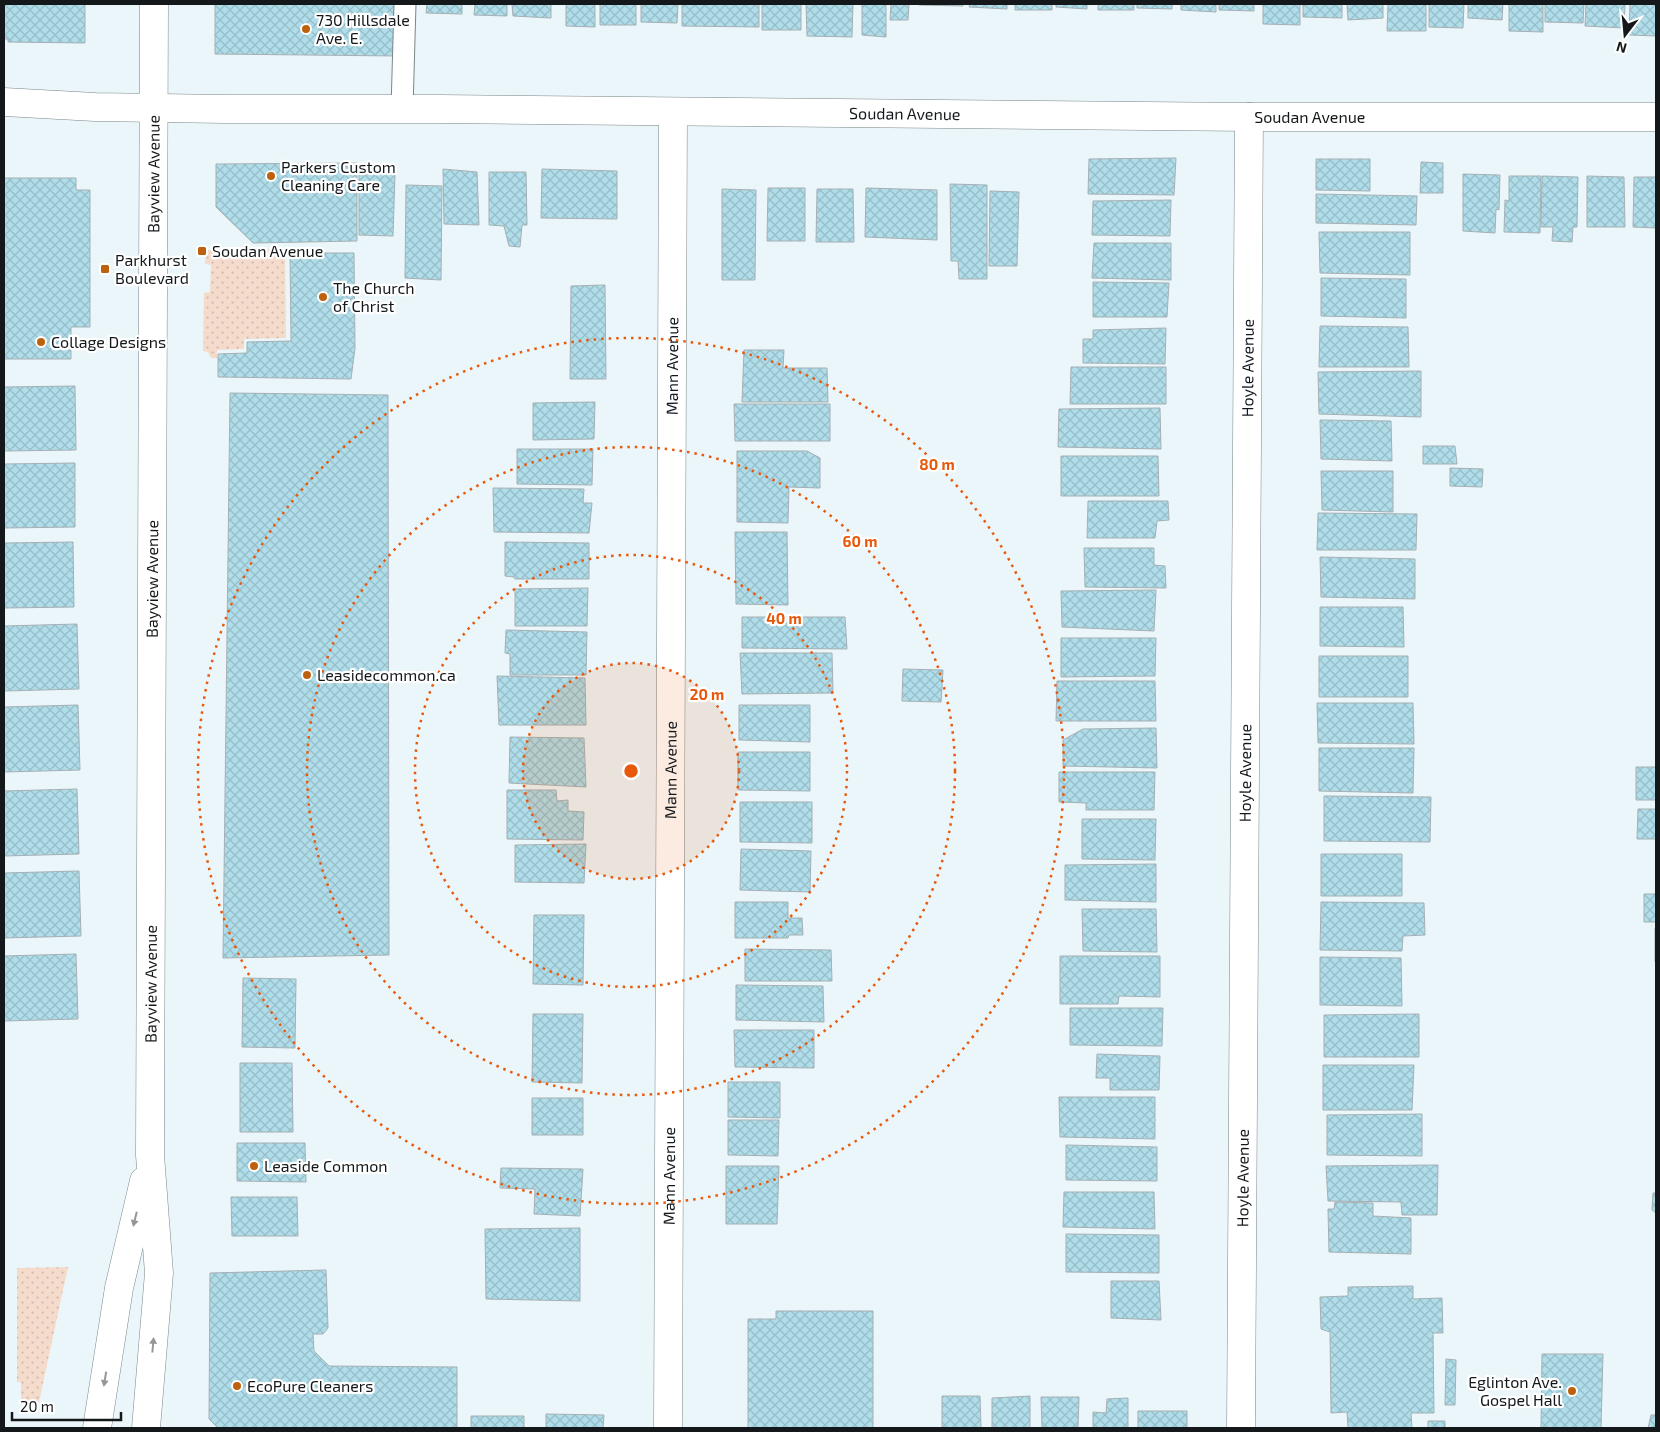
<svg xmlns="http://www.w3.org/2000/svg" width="1660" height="1432" font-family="'Exo 2',sans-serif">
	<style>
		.grass { fill: url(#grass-dots) }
		.building { fill: url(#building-cross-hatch); stroke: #a5b0b3 }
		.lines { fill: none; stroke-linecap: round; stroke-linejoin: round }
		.lane-casing { stroke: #7b8689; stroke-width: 23 }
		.street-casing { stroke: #7b8689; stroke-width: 29 }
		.secondary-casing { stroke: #7b8689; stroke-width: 29 }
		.lane { stroke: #fff; stroke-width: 21 }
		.street { stroke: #fff; stroke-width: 28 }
		.secondary { stroke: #fff; stroke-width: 28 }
		.oneway { fill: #959798 }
		.ring { fill: none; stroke: #e8590c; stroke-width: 2.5; stroke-dasharray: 2.5 5 }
		.poi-dot { fill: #be610f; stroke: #fff; stroke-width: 2 }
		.labels { text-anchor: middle; stroke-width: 4.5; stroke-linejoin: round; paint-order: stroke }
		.poi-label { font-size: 16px; fill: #14181a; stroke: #fff; text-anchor: start }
		.street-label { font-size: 16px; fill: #14181a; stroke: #fff }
		.centre { fill: #e8590c; stroke: #fff; stroke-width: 2.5 }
		.ring-label { font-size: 15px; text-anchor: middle; font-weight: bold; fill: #e8590c; stroke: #fff; stroke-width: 4.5; stroke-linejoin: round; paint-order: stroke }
	</style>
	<defs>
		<pattern id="grass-dots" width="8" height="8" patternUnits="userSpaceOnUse" patternTransform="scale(1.25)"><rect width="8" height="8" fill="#f5dbcc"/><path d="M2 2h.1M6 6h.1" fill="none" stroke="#d1bbaf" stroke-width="1.8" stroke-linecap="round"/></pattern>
		<pattern id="building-cross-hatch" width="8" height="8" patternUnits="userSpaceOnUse" patternTransform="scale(1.25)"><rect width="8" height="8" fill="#b0ddea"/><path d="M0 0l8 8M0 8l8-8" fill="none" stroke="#96bdc8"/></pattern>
	</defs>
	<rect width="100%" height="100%" fill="#ebf6fa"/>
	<path class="grass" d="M285,249L286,338L244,339V349L217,350V358H211L208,352L203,351L204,293L210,292L211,265L205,264L206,250Z
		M68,1267L39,1402L21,1403V1382H17V1268Z"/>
	<path class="building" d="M4,4H85V43L8,42V39H4Z
		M215,4H398L397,56L215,54Z
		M427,4H462V14L426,13Z
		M475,4H507V16L474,15Z
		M512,4H551V18L513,16Z
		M566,4H595V27L566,26Z
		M600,4H636V25H600Z
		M641,4H678L677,23L641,22Z
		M682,4H759V27L682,26Z
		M762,4H801V30H762Z
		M806,4H853L852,37L807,36Z
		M862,4H886V37L862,35Z
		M891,4H909L908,20H890Z
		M919,4H963V6L919,5Z
		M970,4H1007V9L969,7Z
		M1015,4H1052V10H1015Z
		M1056,4H1087V9L1056,7Z
		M1098,4H1134V10H1098Z
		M1137,4H1172V9L1137,8Z
		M1181,4H1216V12L1181,10Z
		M1219,4H1254V11L1219,10Z
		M1263,4H1300V25L1263,24Z
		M1303,4H1342V18L1303,17Z
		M1347,4H1383V18L1348,20Z
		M1388,4H1426V31H1387Z
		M1429,4H1464L1463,28L1429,27Z
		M1468,4H1503L1502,20L1468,18Z
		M1509,4H1543V32L1509,31Z
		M1545,4H1584L1583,23L1545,22Z
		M1586,4H1625L1624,28L1585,26Z
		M1630,4H1656V36L1629,35Z
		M1176,158L1174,195L1088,194L1089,159Z
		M1316,159H1370V191L1316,190Z
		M1421,162L1443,163V193H1420Z
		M357,163V241L253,243L216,207V164Z
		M443,169L477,172L479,225L444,224Z
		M542,169L617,171V219L541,218Z
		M489,172H526L527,225H522L520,247L509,246L504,226L489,225Z
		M395,174L393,236L359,235V175Z
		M1463,174L1500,175L1499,210L1496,209L1495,233L1463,231Z
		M1509,176H1541L1540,233L1504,232L1505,200L1509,201Z
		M1542,176L1578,177L1577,227H1573L1572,242L1552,241L1553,227H1541Z
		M1587,176L1624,177L1625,227H1587Z
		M1634,177H1656V228L1633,227Z
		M4,178H76V190H90V327H71V359H4Z
		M950,184L987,185V279H959L958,261H951Z
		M406,185L442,186L441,280L405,278Z
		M768,188H805V241H767Z
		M866,188L937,190V240L865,237Z
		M722,189L756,190L755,280H722Z
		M817,189H853L854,242H816Z
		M990,191L1019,192L1017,266H989Z
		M1316,194L1417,196L1416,225L1316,223Z
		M1171,200L1170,236L1092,235L1093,201Z
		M1319,232H1410V275L1320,273Z
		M1094,243H1171V280L1092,278Z
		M290,253H354L355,348L351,379L218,377V354L247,353V342L291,341Z
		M1321,278L1406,279V318L1321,316Z
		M1093,282L1169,283L1167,317H1093Z
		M605,285L606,379H570L571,286Z
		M1320,326L1408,327L1409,367H1319Z
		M1166,328L1165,364L1083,363V339H1093V330Z
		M744,350H784L783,368H827L828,402H742Z
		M1071,367H1166V404H1070Z
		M1421,371V417L1319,414L1318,372Z
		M75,386L76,450L4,451V387Z
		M230,393L388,395L389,955L223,958Z
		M595,402L594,439L533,440V403Z
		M734,404H830V441H735Z
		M1160,408L1161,449L1058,447L1059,409Z
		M1320,420L1391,421L1392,461L1321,459Z
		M1423,446H1455L1457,464H1423Z
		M517,449H593L592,485L517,484Z
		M737,451H807L820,458V488L789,487L788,523L737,522Z
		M1061,456H1158L1159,496H1061Z
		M75,463V527L4,528V464Z
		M1450,468L1483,469L1482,487L1450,486Z
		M1321,471H1393V512L1322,510Z
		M493,488L584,489L583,503H592L589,533L494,532Z
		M1088,501H1168L1169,520L1157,521L1155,538H1087Z
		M1318,513L1417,514L1416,550H1317Z
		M735,532H787L788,605L736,604Z
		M73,542L74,607L4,608V543Z
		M505,542L589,543V579H515L514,577L505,576Z
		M1084,548H1154V565L1165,566L1166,588L1085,587Z
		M1320,557L1415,559V599L1321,597Z
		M588,588L587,626H515V589Z
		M1156,590L1154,631L1062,627L1061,591Z
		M1320,607H1403L1404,647L1320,646Z
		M742,617H845L847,649L742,648Z
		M77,624L79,689L4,691V626Z
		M506,630L587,632L586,675H510V654L505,653Z
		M1061,638H1156L1155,676L1061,677Z
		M740,653H832L833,693L742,694Z
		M1319,656H1408V697H1319Z
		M903,669L943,670L941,702L902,701Z
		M497,676L585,678L586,725H499Z
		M1057,681H1155L1156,721H1056Z
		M1317,703H1413L1414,744L1318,743Z
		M78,705L80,770L4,772V707Z
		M739,705H810V742L739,740Z
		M1156,728L1157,768L1063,766V740L1083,729Z
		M510,737L584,738L586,787L509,783Z
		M1319,748H1414L1413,793L1319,791Z
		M738,752H810V791L738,790Z
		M1636,767H1656V800H1636Z
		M1059,772H1155L1154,810H1086V803L1059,802Z
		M77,789L79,854L4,856V791Z
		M507,790H556L557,801L568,800V811L584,812L583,840L507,839Z
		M1324,796L1431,797L1430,842L1324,841Z
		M740,802H812V843L740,842Z
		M1638,809H1656V839H1637Z
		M1082,819H1156L1155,860L1082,859Z
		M586,844L584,883L515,882V845Z
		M741,849L811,851L810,892L740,890Z
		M1321,854H1402V896H1321Z
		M1156,864V902L1065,900V865Z
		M79,871L81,936L4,938V873Z
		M1644,894H1656V922H1644Z
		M735,902H788V918H802L803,935H789L788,938H735Z
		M1321,902L1424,903L1425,935L1403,936L1402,951L1320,950Z
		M1082,909H1156L1157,952L1083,951Z
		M534,915H584L583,985L533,984Z
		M1655,928H1656V962H1655Z
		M745,949L831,950L832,981H745Z
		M76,954L78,1019L4,1021V956Z
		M1060,956H1160V997L1119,996L1118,1004H1060Z
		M1320,957L1401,958L1402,1006L1320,1005Z
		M243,978L296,979L295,1048L242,1047Z
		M736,985L823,986L824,1022L736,1020Z
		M1070,1008H1163L1162,1046L1070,1045Z
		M533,1014H583L582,1083L532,1082Z
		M1419,1014V1057H1324V1015Z
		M734,1030H814V1068L735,1067Z
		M1097,1054L1160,1056L1159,1090H1110V1078H1096Z
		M240,1063H292L293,1132H240Z
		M1323,1065H1414L1412,1110H1323Z
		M728,1082H780V1118L728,1117Z
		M1059,1097H1155V1139L1060,1137Z
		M532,1098H583V1135H532Z
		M1422,1114V1156L1327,1155V1115Z
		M728,1120H779L778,1156L728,1155Z
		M237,1143H305L306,1182L237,1181Z
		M1066,1145L1157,1147V1181L1066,1180Z
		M1438,1165L1437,1215H1402L1401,1202L1328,1201L1326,1166Z
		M726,1166H779L777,1224H726Z
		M501,1168L583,1169L580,1216L534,1214L535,1189L500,1188Z
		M1064,1192H1154L1155,1229L1063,1227Z
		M1653,1193H1656V1213L1652,1210Z
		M231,1197H297L298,1236H232Z
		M1335,1202L1373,1203V1216L1411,1218V1254L1329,1252L1328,1209H1334Z
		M580,1228V1301L486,1299L485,1229Z
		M1066,1234L1159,1235V1273L1066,1272Z
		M326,1270L328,1328L323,1334H313L314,1351L329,1366L457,1367V1428H218L209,1419L210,1273Z
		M1111,1281H1159L1161,1320L1111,1318Z
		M1413,1286V1299L1442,1298L1443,1333H1433L1434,1413H1411L1412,1428H1348L1347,1412L1331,1413L1330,1332L1321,1329L1320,1297L1348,1296V1287Z
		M776,1311H873V1428H748V1319H776Z
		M1542,1354H1603L1601,1428H1541Z
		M1446,1359L1456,1360L1455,1405H1445Z
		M942,1396H980L981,1428H942Z
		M1030,1396V1428H992V1398Z
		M1041,1397H1079L1078,1428H1042Z
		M1128,1398V1428H1093V1412L1106,1413L1107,1399Z
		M1138,1411H1187V1428H1138Z
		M546,1414L604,1415L603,1428H546Z
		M1651,1415H1656V1428H1648Z
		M471,1416H524V1428H471Z
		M1428,1421H1445V1428H1428Z"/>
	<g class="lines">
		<g class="lane-casing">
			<path id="lane" d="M402,109L405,4"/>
		</g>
		<g class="street-casing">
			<g id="street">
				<path id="s1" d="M4,102L95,107L225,109H440L1249,117H1656"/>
				<path id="s2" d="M668,1428L673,112"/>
				<path id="s3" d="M1241,1428L1249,117"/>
			</g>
		</g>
		<g class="secondary-casing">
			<g id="secondary">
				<path d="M97,1428L119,1288L144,1181"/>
				<path id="s4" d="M146,1428L159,1273L150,1155L154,4"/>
			</g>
		</g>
		<use href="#lane" class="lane"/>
		<use href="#street" class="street"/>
		<use href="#secondary" class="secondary"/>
	</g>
	<defs><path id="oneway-solid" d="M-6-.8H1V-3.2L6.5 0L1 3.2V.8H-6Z" transform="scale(1.25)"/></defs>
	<g class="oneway">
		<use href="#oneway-solid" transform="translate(135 1219) rotate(104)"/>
		<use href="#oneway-solid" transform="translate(153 1345) rotate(-85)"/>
		<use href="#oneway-solid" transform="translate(105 1379) rotate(99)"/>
	</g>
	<circle cx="631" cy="771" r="108" fill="#e8590c" fill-opacity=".12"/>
	<g class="ring">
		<circle cx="631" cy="771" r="108"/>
		<circle cx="631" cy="771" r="216"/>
		<circle cx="631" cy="771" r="324"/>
		<circle cx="631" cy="771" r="433"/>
	</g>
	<g class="poi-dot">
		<circle cx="306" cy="29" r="5"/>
		<circle cx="271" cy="176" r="5"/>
		<rect x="197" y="246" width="10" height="10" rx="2.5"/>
		<rect x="100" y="264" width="10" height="10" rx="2.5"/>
		<circle cx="323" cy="297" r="5"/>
		<circle cx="41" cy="342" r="5"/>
		<circle cx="307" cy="675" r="5"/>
		<circle cx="254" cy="1166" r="5"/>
		<circle cx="237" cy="1386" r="5"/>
		<circle cx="1572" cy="1391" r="5"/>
	</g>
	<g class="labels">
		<g class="poi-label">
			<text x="316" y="26">730 Hillsdale<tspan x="316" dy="18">Ave. E.</tspan></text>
			<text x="281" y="173">Parkers Custom<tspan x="281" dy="18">Cleaning Care</tspan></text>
			<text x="212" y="257">Soudan Avenue</text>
			<text x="115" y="266">Parkhurst<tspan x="115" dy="18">Boulevard</tspan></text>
			<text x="333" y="294">The Church<tspan x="333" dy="18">of Christ</tspan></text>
			<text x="51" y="348">Collage Designs</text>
			<text x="317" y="681">Leasidecommon.ca</text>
			<text x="264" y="1172">Leaside Common</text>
			<text x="1562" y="1388" text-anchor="end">Eglinton Ave.<tspan x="1562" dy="18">Gospel Hall</tspan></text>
			<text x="247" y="1392">EcoPure Cleaners</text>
		</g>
		<g class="street-label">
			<text dy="6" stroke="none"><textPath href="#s1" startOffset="901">Soudan Avenue</textPath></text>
			<text dy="6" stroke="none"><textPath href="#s1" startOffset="1306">Soudan Avenue</textPath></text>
			<text dy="6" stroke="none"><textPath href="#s4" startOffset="1255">Bayview Avenue</textPath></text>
			<text dy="6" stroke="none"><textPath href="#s2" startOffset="1062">Mann Avenue</textPath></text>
			<text dy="6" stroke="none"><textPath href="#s3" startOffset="1060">Hoyle Avenue</textPath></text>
			<text dy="6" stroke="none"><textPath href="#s4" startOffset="850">Bayview Avenue</textPath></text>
			<text dy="6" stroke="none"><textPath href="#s2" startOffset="658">Mann Avenue</textPath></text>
			<text dy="6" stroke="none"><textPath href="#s3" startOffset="655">Hoyle Avenue</textPath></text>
			<text dy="6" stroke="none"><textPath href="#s4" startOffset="445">Bayview Avenue</textPath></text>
			<text dy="6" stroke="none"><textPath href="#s2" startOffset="252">Mann Avenue</textPath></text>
			<text dy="6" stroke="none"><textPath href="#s3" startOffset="250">Hoyle Avenue</textPath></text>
		</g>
	</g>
	<circle cx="631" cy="771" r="8" class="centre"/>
	<g class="ring-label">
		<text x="937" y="470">80 m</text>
		<text x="860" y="547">60 m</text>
		<text x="784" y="624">40 m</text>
		<text x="707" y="700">20 m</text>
	</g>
	<rect width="1660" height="1432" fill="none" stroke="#14181a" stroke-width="10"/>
	<g transform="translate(1625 35) rotate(196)" stroke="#ffffff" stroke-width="4" paint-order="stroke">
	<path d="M0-4L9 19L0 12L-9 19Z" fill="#14181a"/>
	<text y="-8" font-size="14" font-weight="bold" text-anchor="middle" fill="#14181a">N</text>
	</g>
	<path d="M12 1412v8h109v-8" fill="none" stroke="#14181a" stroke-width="2.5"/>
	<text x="20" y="1412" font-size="15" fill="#14181a" stroke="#ffffff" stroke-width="4" paint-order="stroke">20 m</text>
</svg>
